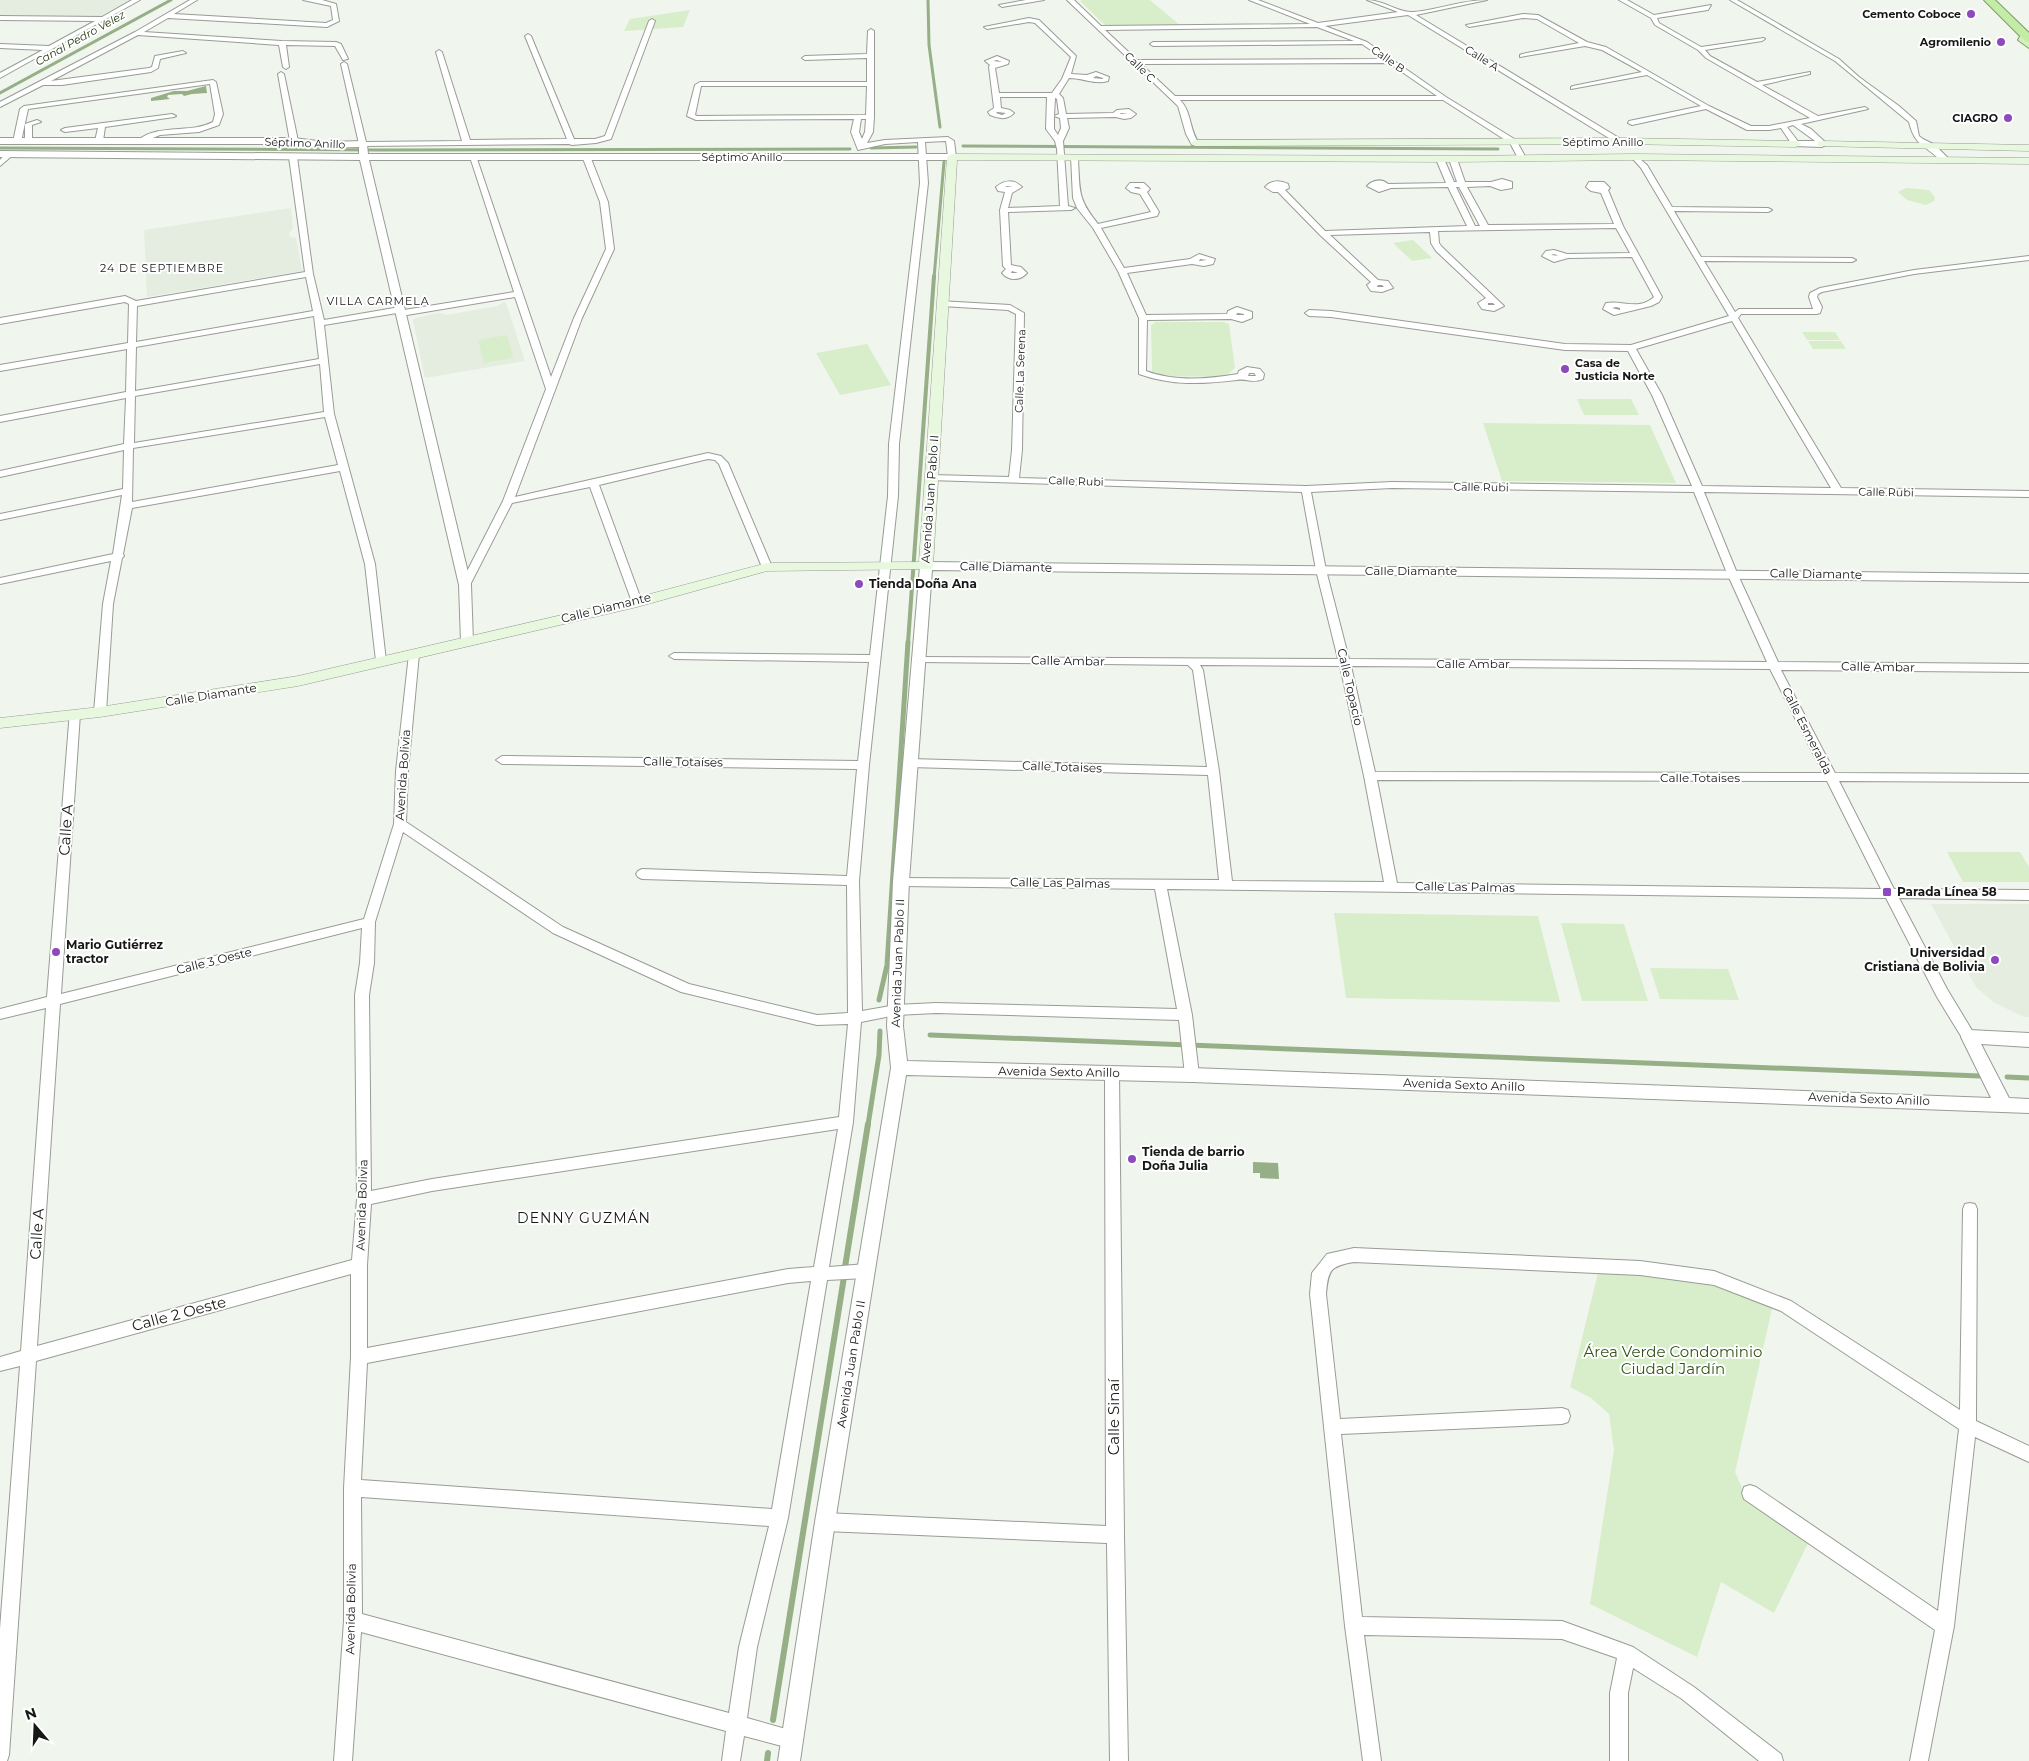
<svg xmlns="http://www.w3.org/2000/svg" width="2029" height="1761" font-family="Montserrat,sans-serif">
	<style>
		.built { fill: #e4eddf }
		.green { fill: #d8eeca }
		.water { fill: #96af86 }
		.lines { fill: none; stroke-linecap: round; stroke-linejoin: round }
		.stream-far3 { stroke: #96af86; stroke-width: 3 }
		.stream-far2 { stroke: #96af86; stroke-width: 4 }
		.stream-far1 { stroke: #96af86; stroke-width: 5 }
		.stream { stroke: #96af86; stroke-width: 6 }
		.minor-casing { stroke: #989c95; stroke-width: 2 }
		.tertiary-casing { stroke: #989c95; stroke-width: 2 }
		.secondary-casing { stroke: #989c95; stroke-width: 1 }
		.primary-casing { stroke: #7d9f65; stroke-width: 2 }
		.trunk-casing { stroke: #7d9f65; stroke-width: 2 }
		.minor { fill: #fff; fill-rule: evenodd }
		.tertiary { fill: #fff; fill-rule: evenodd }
		.secondary { fill: #e8f8de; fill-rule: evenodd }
		.primary { fill: #d2f1bc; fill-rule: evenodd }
		.trunk { fill: #c3eca6; fill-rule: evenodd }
		.poi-dot { fill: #8d49bd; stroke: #fff; stroke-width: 2 }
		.labels { text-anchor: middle; stroke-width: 4; stroke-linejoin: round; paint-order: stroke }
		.far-poi-label { font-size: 11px; font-weight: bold; fill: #161816; stroke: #fff; text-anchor: end }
		.far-water-label { font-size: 11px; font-style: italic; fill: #1d3508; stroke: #fff }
		.far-street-label { font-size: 11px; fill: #161816; stroke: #fff }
		.far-neighbourhood-label { font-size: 11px; letter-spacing: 1px; fill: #161816; stroke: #fff }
		.street-label { font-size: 12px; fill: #161816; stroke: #fff }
		.poi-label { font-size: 12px; font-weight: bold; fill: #161816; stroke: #fff; text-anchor: start }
		.neighbourhood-label { font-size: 14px; letter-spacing: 1px; fill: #161816; stroke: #fff }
		.near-street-label { font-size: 15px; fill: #161816; stroke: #fff }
		.near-park-label { font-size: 15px; fill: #345419; stroke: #fff }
	</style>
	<rect width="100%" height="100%" fill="#f0f5ee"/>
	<path class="built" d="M0,0H130L101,17L0,15Z
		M291,208L293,229L289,232L290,237L296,238L302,271L147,297L144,230Z
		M503,302L506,303L525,361L425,378L413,320L416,318L439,313L446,315L498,306Z
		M1931,904H2029V1017H2024L1993,1002L1976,987Z"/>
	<path class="green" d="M1082,0H1150L1181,26H1106L1080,1Z
		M690,10L683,27L624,31L630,19Z
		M1906,188L1929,190L1935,197L1934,201L1926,205L1907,200L1898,192Z
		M1413,240L1432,258L1412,261L1393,243Z
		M1155,322H1223L1229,324L1235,368L1225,377L1157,376L1152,372L1151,326Z
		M1802,332H1835L1840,340H1807Z
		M507,335L513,358L484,363L478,340Z
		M1808,341H1841L1846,349H1813Z
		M867,344L891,385L840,395L816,353Z
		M1577,399H1631L1639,415H1584Z
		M1483,423L1650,425L1676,483L1502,481Z
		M1947,852H2020L2029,867V882H1963Z
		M1334,913L1538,916L1560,1002L1346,998Z
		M1561,923L1624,924L1648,1001H1582Z
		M1650,968L1728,969L1739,1000L1660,999Z
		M1598,1273L1669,1274L1733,1285L1774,1300L1735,1472L1747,1499L1814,1531L1774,1613L1721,1582L1697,1657L1590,1604L1614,1450L1609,1414L1591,1398L1570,1387Z"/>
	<path class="water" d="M206,86L207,93L192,94L184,96L182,94L168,95L167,97L170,99L151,101V98L174,91H187Z
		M1253,1162L1278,1163L1279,1179L1260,1178V1173H1253Z"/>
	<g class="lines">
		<path class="stream-far3" d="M928,0L929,45L940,127
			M0,93L171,0
			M963,146L1498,149
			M0,148L379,150L850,149
			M871,148L916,147
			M934,278L944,162"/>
		<path class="stream-far2" d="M908,643L934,276"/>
		<path class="stream-far1" d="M879,1000L887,965L908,642
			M930,1035L1980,1076
			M2007,1077L2029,1078
			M868,1125L879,1055L880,1031"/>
		<path class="stream" d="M845,1267L868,1124
			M773,1720L844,1277
			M767,1761L768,1753"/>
		<g class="minor-casing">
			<path id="minor" d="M132,0H140L0,78V73L43,50L0,48V44L49,46L95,21L0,20V16L102,17Z
				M190,0H197L174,14L326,23L333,20L331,6L303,0H322L336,4L339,21L327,27L168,18L144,32L282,41L336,42L341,44L348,59L343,60L335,46L286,45L289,67L286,69L283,67L279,45L138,35L51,81L149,68L152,67L155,56L183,51L186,53L160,59L158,68L151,72L62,85H43L0,107V102L135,32Z
				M1026,0H1044L1002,7L999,5Z
				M1067,0H1074L1101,26L1310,24L1249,0H1258L1318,23L1398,12L1367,0C1383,0 1399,13 1413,12C1438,10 1462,0 1487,0L1416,15L1624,141L1617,143L1408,15L1325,26L1367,42L1446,97L1516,140L1526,158L1525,160H1519L1510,143L1443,100H1180C1192,112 1189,130 1199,143L1192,145L1186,134L1178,106ZM1317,27L1354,41L1153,42L1150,44L1153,46L1362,44L1384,59L1137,60L1105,30ZM1389,63L1437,96H1175L1141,64Z
				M1619,0H1627L1654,15L1711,5L1708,10L1657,18L1659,23L1701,47L1764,38L1765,39L1762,41L1705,50L1710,56L1757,82L1810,72V74L1762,85L1818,116L1865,107L1868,109L1801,124L1811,129L1825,142V146H1822L1793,125L1787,127L1800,144L1796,146H1793L1781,128L1769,130H1747L1706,109L1632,125L1628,123L1629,121L1701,106L1647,75L1571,89V87L1573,86L1642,72L1602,50L1585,46L1520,57V55L1522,54L1579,43L1537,19L1523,18L1469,27L1466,25L1523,14L1538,15L1587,42L1606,47L1709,106L1751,126H1769L1810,118L1706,58L1698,50L1655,25L1651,18Z
				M1730,0H1737L1839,59L1859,77L1899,106L1916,121L1919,136L1923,139L1935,145L1948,158V162H1942C1925,144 1915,147 1909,122L1835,61Z
				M1029,18L1039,20L1076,56L1071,74L1087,75L1096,72L1109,77L1108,81C1095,85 1083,78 1069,78L1059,94L1063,98L1066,114L1113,113L1117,110L1129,109L1136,114L1131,118L1124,119L1116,117L1067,118L1069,128L1063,141L1068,206L1075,208L1071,210L1008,212L1011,265L1021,267L1027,273C1020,281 1009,281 1002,273L1006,269L1003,266L1000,210L1005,192L998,191L996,187C1004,180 1014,179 1022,187L1012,193L1008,208L1060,206L1057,149L1055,141L1046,129L1047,97H1000L1001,108L1010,110L1014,113C1006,121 999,118 990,115L988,112L994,108L989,67L990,65L985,61L997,56L1009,61L1008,64L995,68L999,93H1052L1062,79L1071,57L1035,23L1029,22L987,29L984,27ZM997,60L1002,62L993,61ZM1096,76L1103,78V79L1093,78ZM1055,98L1057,99L1059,114L1054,116ZM997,112L1006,113L1002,115L996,113ZM1120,114L1121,113L1128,114ZM1054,116L1060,118L1061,128L1058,135L1054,129ZM1007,186L1013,187H1005ZM1012,271L1018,273H1011Z
				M652,19L655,21L611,139L596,143L572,145L569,144L363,146L359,144L341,64L344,62L347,64L366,142L462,141L436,52L439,50L442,52L470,140L567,139L525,36L528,34L531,36L574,139H595L605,136L649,21Z
				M871,29L874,31V117L873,132L867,143L885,140L948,137L954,141L956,157L952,159L948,157L946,141L925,142L928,183L899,444L898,496L869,765L859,881L862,1011L896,1005L936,1003L1177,1009L1155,889L901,886L897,884L895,881L897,878L1219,880L1208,775L910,767L904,763L910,759L1207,767L1193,670L1188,665L917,662L913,661L912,659L913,657L1338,659L1316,570L1302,492L929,480L927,478L932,475L1009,477L1012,450L1016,314L1008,310L942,306L938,303L939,301L1010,305L1024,313L1022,450L1019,478L1306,486L1392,482L1692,486L1652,395L1628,351L1565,350L1331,317L1309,316L1305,313L1309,310L1331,311L1565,344L1631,345L1729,316L1641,168L1631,157L1635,155L1647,165L1672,207L1768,208L1772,210L1768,212L1674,211L1701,257L1852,258L1856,260L1852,262L1704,261L1735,312L1739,309H1813L1809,297L1810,293L1820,288L1914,270L2029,256V260L1914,274L1822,292L1818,294L1817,297L1822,307L1820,313L1817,314H1741L1738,318L1841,488L2029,491V497L1704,492L1737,573L1778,662L2029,664V672L1781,670L1835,773L2029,774V782L1839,781L1894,889L2029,890V900L1899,898L1947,989L1976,1037L1974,1041L1969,1042L1964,1041L1937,997L1886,898L1167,889L1192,1015L1199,1075L1197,1079L1192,1081L1187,1079L1185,1075L1179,1020L936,1013L896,1015L861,1022L853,1122L829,1267L866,1264L871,1266L874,1271L871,1276L866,1278L827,1280L788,1518L757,1647L747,1718L800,1733L802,1740L800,1747L793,1749L744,1736L740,1761H722L726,1731L361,1632L352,1761H334L344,1621V1488L351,1357V1274L36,1361L9,1755L7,1761H0V1629L20,1366L0,1371V1357L21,1351L46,1008L0,1019V1009L47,997L70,711H78L80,714L61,994L364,919L394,824L396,771L409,654L414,651L419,654L408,771L406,822L563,927L689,984L817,1015L848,1013L847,885L642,879L638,877L636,874L638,871L642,869L847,876L857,769L502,764L496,760L502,756L858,761L869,662L674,659L669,656L674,653L870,655L888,496L889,444L920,183L918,142L885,144L858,150L851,132L854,119L696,120L687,116L695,85L700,82H867V58L805,60L802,58L805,56L867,54L868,31ZM701,86H867L866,115L697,116L695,115ZM861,119H866L865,132L862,139L859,132ZM1732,321L1831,488L1702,486L1662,395L1636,349ZM1392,488L1694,492L1727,573L1767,662L1349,659L1326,570L1311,492ZM1200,665L1340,666L1364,776L1384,882L1232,881L1219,771L1203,670ZM1351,666L1770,669L1823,773L1375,772ZM1377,780L1827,781L1881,889L1397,883ZM403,832L553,933L681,992L817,1025L848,1024L839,1117L432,1179L371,1191L369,995L374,963L375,922ZM362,928L360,963L355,995L357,1199L352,1260L37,1346L60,1004ZM838,1129L814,1267L788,1269L367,1348V1265L371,1204L432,1191ZM811,1281L772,1509L361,1480L367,1363L788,1283ZM361,1497L769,1526L739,1647L729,1713L362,1614Z
				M281,72L284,74L298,141L294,143L290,141L278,74Z
				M213,80L216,82L223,114L219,125L199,132L160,135L141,143L137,141C158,123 190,134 213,122L215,114L210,84L28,109L21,142L17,144L13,142L20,109L24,106Z
				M172,114L176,116L174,117L105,127L103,141L99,143L95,141L98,128L65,132L61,130L65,128Z
				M37,120L41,122L32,125V142L25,144V124Z
				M7,152L14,154L0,166V160Z
				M469,154L476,156L551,377L574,318L606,249L600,202L582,156L583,154L590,156L608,202L614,249L582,318L515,497L708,453L721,456L728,463L772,567L767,570L762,567L719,464L715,460L708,459L599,485L642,602L641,604H633L632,602L590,487L512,503L470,585L469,587H461L460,585L503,501L546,389L515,297L401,316L397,313L324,325L334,414L375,564L386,661L381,664L376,661L365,564L340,471L132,508L123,554L124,556L122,558L113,604L106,712L104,715H96L94,712L103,604L111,561L0,584V578L113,554L122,495L0,520V514L123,489L124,450L0,477V471L124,444L126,398L0,422V416L126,392L127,349L0,371V365L128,343L129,304L125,302L0,324V318L125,296L136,301L305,272L289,157L293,155L297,157L313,274L324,320L400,307L404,310L514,292ZM306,277L313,311L136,342L137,306ZM314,316L319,359L135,391L136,347ZM320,364L324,412L134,443L135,396ZM325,417L338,465L132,502L133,448Z
				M1071,157L1078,159C1080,191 1077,198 1098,224L1151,212L1140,194L1131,192L1126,188L1130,183H1144L1150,189L1147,192L1159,212L1157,216L1101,228L1124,268L1190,259L1199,254L1215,259L1213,264L1204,266L1192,264L1127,273L1146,315L1227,314L1228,311L1237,307L1252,312V318L1242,322L1231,319L1147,320L1146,371C1175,382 1208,379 1238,374L1239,371L1247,367L1260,369L1264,374L1263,379C1251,384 1247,378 1237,380C1203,384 1172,386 1139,374V318L1118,271L1093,228L1077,208L1073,198ZM1139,187L1141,189L1134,188L1135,187ZM1200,259L1207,260L1199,261ZM1238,313L1244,314V315H1237L1236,314ZM1249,373H1254L1256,376H1248Z
				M1437,157L1444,159L1454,182H1457L1449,159L1453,157L1457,159L1465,182H1491L1502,179L1512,182V188L1501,190L1490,186L1467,187L1488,225L1614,224L1601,193L1591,191L1586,187L1589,182H1604L1610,188L1608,190L1623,226L1662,297L1659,302L1651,306L1614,315L1603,309L1606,303C1623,300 1639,311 1654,297L1632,257L1568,258L1554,262L1542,256L1546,251L1554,250L1567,254L1630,253L1616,228L1438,231L1439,243L1442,247L1504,306L1494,311L1482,309L1478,303L1486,298L1436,251L1431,243L1430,232L1330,235L1378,280L1388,281L1393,288L1382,292L1371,291L1367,285L1371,282L1320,235L1278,192H1273L1265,187C1271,180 1280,180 1288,184L1289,188L1285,190L1325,231L1467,226L1448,187L1391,188L1379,192L1367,186C1372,180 1382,178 1388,184L1446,183L1436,159ZM1456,187H1459L1480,226H1475ZM1554,254L1559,256H1560L1551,255ZM1378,285H1382L1384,287H1377ZM1488,303H1493L1495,305H1488ZM1616,307L1620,308V310L1612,308Z
				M1112,1067L1117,1069L1119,1073L1124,1535L1128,1761H1110L1107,1543L825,1531L819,1528L816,1522L819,1516L825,1513L1106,1526L1105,1073L1107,1069Z
				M1970,1203L1975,1204L1977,1209L1976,1421L2029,1446V1462L1975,1437L1954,1626L1928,1761H1910L1935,1630L1744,1499L1742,1493L1744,1487L1750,1485L1756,1487L1938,1611L1959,1429L1781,1311L1714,1285L1640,1275L1354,1262C1330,1266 1328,1270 1326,1294L1340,1419L1562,1408L1568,1410L1570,1416L1568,1422L1562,1424L1341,1434L1362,1617L1562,1621L1633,1647L1694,1687L1781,1754L1783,1761H1759L1682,1699L1633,1668L1628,1693V1761H1610V1693L1617,1658L1562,1639L1364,1635L1381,1761H1363L1345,1626L1310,1294L1312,1273L1327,1254L1354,1248L1640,1261L1714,1271L1791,1301L1960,1410L1963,1209L1965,1204Z"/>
		</g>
		<g class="tertiary-casing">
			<path id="tertiary" d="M0,138H294L325,142L363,141L367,144L368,154H952L956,157L952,160H369L471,585L473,642L467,646L461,642L459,585L360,160L0,157V151L359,154V147L325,148L294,144H0Z
				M1796,141H1822L1826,144L1822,147L1793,146L1792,144Z
				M926,562L2029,574V582L932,570L909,881L903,1026L907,1061L1192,1068L1991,1098L1961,1037L1963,1032L1969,1030L2029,1033V1047L1981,1044L2009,1098L2029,1099V1113L1192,1082L906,1075L835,1522L800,1761H778L815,1522L891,1068L887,1026L893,881L920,566Z"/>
		</g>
		<g class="secondary-casing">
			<path id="secondary" d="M1620,138L1796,141L1801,144L1796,147L1620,144L1195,146L1190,143L1195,140Z
				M1822,141L2029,145V151L1818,146V142Z
				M952,154L1453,156L1635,154L2029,158V164L1635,160L1453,162L957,160L933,566L931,569L767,571L637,607L298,686L100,717L0,728V718L100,707L298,676L635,598L767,563L919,562L947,157Z"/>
		</g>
		<g class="primary-casing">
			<path id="primary" d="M2026,32L2029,33V48L2018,40L2022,33Z"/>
		</g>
		<g class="trunk-casing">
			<path id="trunk" d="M1984,0H1995L2029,33V42L2025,41Z"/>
		</g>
		<use href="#minor" class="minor"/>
		<use href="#tertiary" class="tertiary"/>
		<use href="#secondary" class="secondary"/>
		<use href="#primary" class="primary"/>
		<use href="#trunk" class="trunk"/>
	</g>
	<g class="poi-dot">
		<circle cx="1971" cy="14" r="5"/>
		<circle cx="2001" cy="42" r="5"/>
		<circle cx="2008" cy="118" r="5"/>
		<circle cx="1565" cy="369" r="5"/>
		<circle cx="859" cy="584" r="5"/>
		<rect x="1882" y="887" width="10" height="10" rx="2.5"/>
		<circle cx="56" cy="952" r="5"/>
		<circle cx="1995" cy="960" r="5"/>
		<circle cx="1132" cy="1159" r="5"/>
	</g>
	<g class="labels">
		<g class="far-poi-label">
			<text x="1961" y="18">Cemento Coboce</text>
			<text x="1991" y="46">Agromilenio</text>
			<text x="1998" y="122">CIAGRO</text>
			<text x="1575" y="367" text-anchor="start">Casa de<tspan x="1575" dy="13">Justicia Norte</tspan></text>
		</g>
		<g class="far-water-label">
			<text transform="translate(80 38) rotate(-29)" y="4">Canal Pedro Velez</text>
		</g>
		<g class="far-street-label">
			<text transform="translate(1482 58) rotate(32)" y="4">Calle A</text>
			<text transform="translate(1388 59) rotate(35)" y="4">Calle B</text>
			<text transform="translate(1140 67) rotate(44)" y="4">Calle C</text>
			<text x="1603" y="146">Séptimo Anillo</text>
			<text transform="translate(305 143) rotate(2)" y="4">Séptimo Anillo</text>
			<text x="742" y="161">Séptimo Anillo</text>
			<text transform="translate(1020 371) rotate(-88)" y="4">Calle La Serena</text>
			<text transform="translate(1076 481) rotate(2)" y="4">Calle Rubi</text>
			<text transform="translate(1481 487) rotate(1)" y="4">Calle Rubi</text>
			<text transform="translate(1886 492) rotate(1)" y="4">Calle Rubi</text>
		</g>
		<g class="far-neighbourhood-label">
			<text x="162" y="272">24 DE SEPTIEMBRE</text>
			<text x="378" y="305">VILLA CARMELA</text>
		</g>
		<g class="street-label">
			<text transform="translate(930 499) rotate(-86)" y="4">Avenida Juan Pablo II</text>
			<text transform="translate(1006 567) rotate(1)" y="4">Calle Diamante</text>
			<text x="1411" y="575">Calle Diamante</text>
			<text transform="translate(1816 574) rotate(1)" y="4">Calle Diamante</text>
			<text transform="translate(606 608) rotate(-14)" y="4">Calle Diamante</text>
			<text transform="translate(1068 661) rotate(1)" y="4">Calle Ambar</text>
			<text x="1473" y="668">Calle Ambar</text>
			<text transform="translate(1878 667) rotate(1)" y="4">Calle Ambar</text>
			<text transform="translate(1350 687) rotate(77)" y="4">Calle Topacio</text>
			<text transform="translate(211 695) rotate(-9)" y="4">Calle Diamante</text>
			<text transform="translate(1807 731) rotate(63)" y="4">Calle Esmeralda</text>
			<text transform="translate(683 762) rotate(1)" y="4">Calle Totaíses</text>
			<text transform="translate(1062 767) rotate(2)" y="4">Calle Totaises</text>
			<text transform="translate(403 775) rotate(-86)" y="4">Avenida Bolivia</text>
			<text x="1700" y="782">Calle Totaises</text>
			<text transform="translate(1060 883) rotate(1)" y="4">Calle Las Palmas</text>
			<text transform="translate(1465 887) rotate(1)" y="4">Calle Las Palmas</text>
			<text transform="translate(214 961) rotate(-14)" y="4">Calle 3 Oeste</text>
			<text transform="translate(898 963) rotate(-88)" y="4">Avenida Juan Pablo II</text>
			<text transform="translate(1059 1072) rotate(1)" y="4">Avenida Sexto Anillo</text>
			<text transform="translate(1464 1085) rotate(2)" y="4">Avenida Sexto Anillo</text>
			<text transform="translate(1869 1099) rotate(2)" y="4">Avenida Sexto Anillo</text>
			<text transform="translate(362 1205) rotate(-88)" y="4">Avenida Bolivia</text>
			<text transform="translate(851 1364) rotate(-81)" y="4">Avenida Juan Pablo II</text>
			<text transform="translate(351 1609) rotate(-89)" y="4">Avenida Bolivia</text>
		</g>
		<g class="poi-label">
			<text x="869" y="588">Tienda Doña Ana</text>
			<text x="1897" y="896">Parada Línea 58</text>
			<text x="66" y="949">Mario Gutiérrez<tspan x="66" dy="14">tractor</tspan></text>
			<text x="1985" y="957" text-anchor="end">Universidad<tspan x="1985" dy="14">Cristiana de Bolivia</tspan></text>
			<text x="1142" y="1156">Tienda de barrio<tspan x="1142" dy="14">Doña Julia</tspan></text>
		</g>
		<g class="neighbourhood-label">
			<text x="584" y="1223">DENNY GUZMÁN</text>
		</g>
		<g class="near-street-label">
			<text transform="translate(66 830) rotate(-86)" y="5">Calle A</text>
			<text transform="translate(37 1234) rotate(-86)" y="5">Calle A</text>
			<text transform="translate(179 1314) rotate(-15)" y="5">Calle 2 Oeste</text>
			<text transform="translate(1114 1417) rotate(-90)" y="5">Calle Sinaí</text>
		</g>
		<g class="near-park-label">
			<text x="1673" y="1357">Área Verde Condominio<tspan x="1673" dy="17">Ciudad Jardín</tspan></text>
		</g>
	</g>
	<g transform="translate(35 1726) rotate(341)" stroke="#ffffff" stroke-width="4" paint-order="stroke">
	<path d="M0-4L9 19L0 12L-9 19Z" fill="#161816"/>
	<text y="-8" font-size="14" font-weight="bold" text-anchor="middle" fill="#161816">N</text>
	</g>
</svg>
